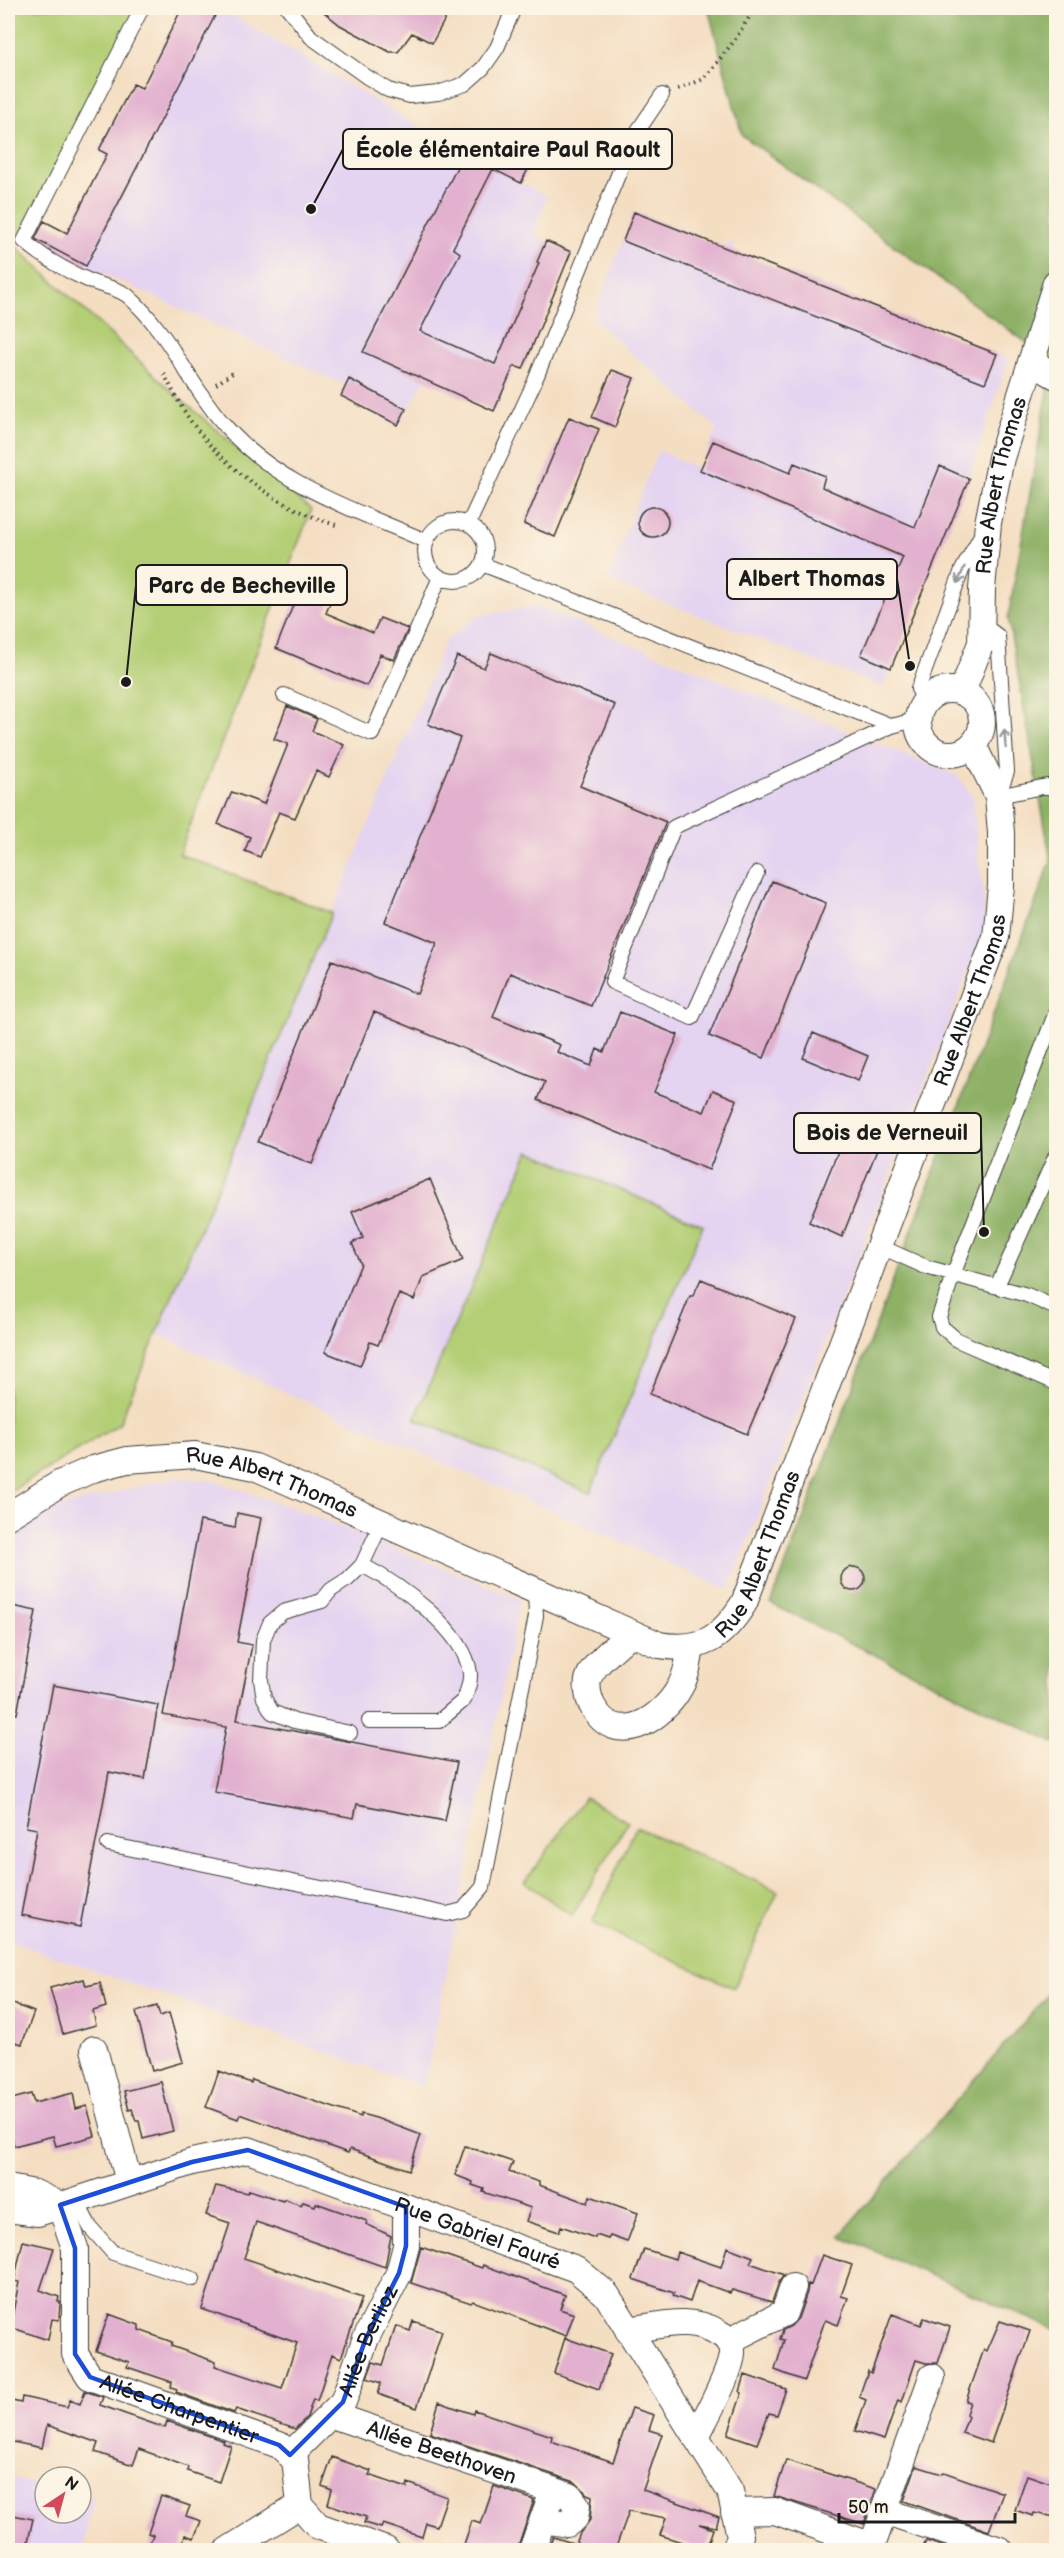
<svg xmlns="http://www.w3.org/2000/svg" width="1064" height="2558" font-family="'Balsamiq Sans',sans-serif">
	<style>
		.built { fill: #e4d3f1 }
		.green { fill: #b3ce74; stroke: #687548; stroke-width: 1.5 }
		.forest { fill: #8eb166; stroke: #556641; stroke-width: 1.5 }
		.building { fill: #e2b1cf }
		.lines { fill: none; stroke-linecap: round; stroke-linejoin: round }
		.service-casing { stroke: #3c3935; stroke-width: 16 }
		.minor-casing { stroke: #3c3935; stroke-width: 28 }
		.path { stroke: #3c3935; stroke-width: 4; stroke-dasharray: 1.5 4.5; stroke-linecap: butt }
		.service { stroke: #fff; stroke-width: 14 }
		.minor { stroke: #fff; stroke-width: 26 }
		.oneway { stroke: #999 }
		.marked { fill: none; stroke: #1d4ed8; stroke-width: 4.5; stroke-linejoin: round }
		.labels { text-anchor: middle; stroke-width: 5; stroke-linejoin: round; paint-order: stroke }
		.street-label { font-size: 21px; fill: #1c1c1c; stroke: #fcf5e5 }
		.leader { fill: none; stroke: #1c1c1c; stroke-width: 2 }
		.callout-dot { fill: #1c1c1c; stroke: #fcf5e5; stroke-width: 2 }
		.callout { fill: #fcf5e5; stroke: #1c1c1c; stroke-width: 2 }
		.callout-label { font-size: 22px; text-anchor: middle; font-weight: bold; fill: #1c1c1c }
	</style>
	<rect width="100%" height="100%" fill="#fcf5e5"/>
	<filter id="ink" filterUnits="userSpaceOnUse"><feTurbulence type="fractalNoise" baseFrequency=".0167" numOctaves="2"/><feDisplacementMap in="SourceGraphic" scale="12" xChannelSelector="R" yChannelSelector="G"/><feConvolveMatrix kernelMatrix="1 2 1 2 8 2 1 2 1" color-interpolation-filters="sRGB"/></filter>
	<filter id="wash" filterUnits="userSpaceOnUse"><feTurbulence type="fractalNoise" baseFrequency=".008" numOctaves="4" result="noise"/><feDisplacementMap in="SourceGraphic" scale="24" xChannelSelector="R" yChannelSelector="G"/><feGaussianBlur stdDeviation="1.35" result="paint"/><feColorMatrix in="noise" values="0 0 0 0 0 0 0 0 0 0 0 0 0 0 0 0 0 1.4 0 .05"/><feComposite in="paint" operator="in"/></filter>
	<g filter="url(#wash)">
		<rect width="100%" height="100%" fill="#f4dec2"/>
		<path class="built" d="M177,8H220L464,153L472,138L529,167L521,183L547,197L534,233L546,241L571,252L523,369L514,366L494,411L425,380L398,425L341,396L345,385L86,265L33,238L42,220L67,232L107,155L99,150L133,84L142,88L181,10Z
			M634,212L726,248L729,242L734,244L733,251L996,354L1008,360L969,479L883,687L607,580L658,450L700,470L717,428L593,319Z
			M536,606L958,776L973,797L986,926L729,1590L156,1334L445,642L478,616Z
			M179,1478L214,1481L313,1515L520,1599L424,2087L8,1940V1557L13,1554L8,1534L58,1508L166,1479Z
			M8,2477L45,2486V2513H81V2495L94,2498L82,2550H8Z"/>
		<path class="green" d="M8,8H146L14,245L178,397L311,510L179,854L332,913L119,1424L8,1493Z
			M529,1151L703,1225L590,1493L415,1419Z
			M585,1797L628,1822L572,1916L525,1882Z
			M636,1827L778,1891L734,1988L592,1923Z"/>
		<path class="forest" d="M708,8H1056V1744L771,1604L1051,861L1008,618L1053,362L742,135Z
			M1056,1985V2330L840,2236Z"/>
		<g id="blocks">
			<path class="building" d="M182,8H219L86,266L35,239L44,221L67,233L107,154L99,150L133,84L142,88Z
				M319,8H451L432,43L412,33L398,52H390L340,25Z
				M472,138L529,167L521,183L493,169L453,248L460,253L420,331L495,364L539,263L537,262L546,241L571,252L523,369L514,366L494,411L363,352Z
				M634,212L997,354L985,383L623,241Z
				M612,370L634,378L615,427L592,417Z
				M349,379L406,409L398,425L341,396Z
				M569,417L599,429L555,537L524,524Z
				M713,441L790,473L794,463L825,476L822,487L915,527L940,466L969,479L891,668L861,655L903,557L700,470Z
				M638 522a15 15 0 1 1 30 0a15 15 0 1 1-30 0Z
				M302,583L333,596L326,613L373,633L380,618L408,629L394,660L380,654L367,686L276,648Z
				M491,653L615,705L580,786L666,822L591,1006L510,973L493,1017L560,1045L557,1052L591,1066L597,1049L604,1052L620,1012L678,1035L654,1092L704,1112L713,1090L737,1100L709,1170L538,1100L545,1082L374,1012L312,1164L258,1142L332,960L417,994L437,943L385,922L460,738L428,724L457,656L484,668Z
				M287,706L317,719L312,731L344,745L329,777L316,771L295,818L279,812L260,857L245,851L250,837L218,824L232,792L264,804L288,744L274,739Z
				M772,881L826,903L764,1058L709,1036Z
				M813,1033L868,1056L858,1081L803,1058Z
				M850,1122L883,1135L842,1237L809,1222Z
				M430,1179L463,1260L423,1277L414,1300L399,1294L378,1345L370,1342L360,1366L325,1352L361,1264L352,1243L363,1238L352,1212Z
				M701,1279L796,1319L747,1434L650,1394L690,1296H693Z
				M237,1513L261,1518L237,1642L252,1645L237,1720L457,1762L445,1821L357,1804L354,1818L214,1792L226,1727L163,1715L200,1521L235,1528Z
				M841 1579a12 12 0 1 1 24 0a12 12 0 1 1-24 0Z
				M8,1605L36,1611L17,1714L8,1713Z
				M53,1685L158,1705L145,1779L109,1772L80,1927L21,1915L37,1829L26,1827Z
				M84,1979L86,1986L100,1983L106,2007L93,2011L96,2025L63,2034L50,1988Z
				M8,2002L34,2012L22,2044L8,2040Z
				M157,2006L160,2016L169,2013L183,2062L152,2071L136,2012Z
				M219,2071L251,2083L252,2080L361,2117V2114L376,2118L421,2135L409,2170L350,2149L348,2153L240,2114L238,2119L206,2107Z
				M161,2082L173,2131L143,2139L139,2121H136L132,2109L129,2110L124,2091Z
				M73,2093L76,2109L87,2106L95,2136L56,2146L53,2136L14,2146L8,2122V2100L31,2094L34,2103Z
				M465,2146L513,2162L509,2172L539,2182V2185L588,2203L590,2196L638,2213L627,2242L610,2236L608,2239L596,2235L595,2238L561,2226L559,2232L526,2221L531,2208L483,2192L484,2189L472,2185L473,2182L455,2175Z
				M216,2186L247,2193L249,2190L283,2201L284,2199L301,2205L303,2202L315,2206L316,2203L367,2221L366,2224L391,2236L385,2267L256,2222L244,2258L362,2298L341,2358L332,2354L317,2401L313,2399L307,2417L295,2429L236,2409L234,2413L176,2392L177,2389L171,2387L172,2382L127,2367L129,2362L96,2351L109,2314L139,2325V2330L172,2342L171,2346L216,2362L215,2366L282,2388L297,2343L202,2309L230,2223L206,2215Z
				M23,2241L54,2248L40,2290L59,2297L58,2302H60L59,2320L52,2319L48,2340L10,2327L19,2282L14,2281Z
				M421,2247L482,2268L483,2265L565,2295L560,2309L574,2314L566,2336L473,2301L471,2303L411,2283Z
				M727,2247L753,2257L750,2263L784,2275L779,2282L772,2302L732,2290L730,2293L697,2281L690,2302L673,2296L674,2293L633,2279L644,2249L675,2259L677,2252L721,2267Z
				M822,2255L852,2265L841,2296L848,2298L838,2325L825,2320L804,2381L775,2370L784,2340L780,2339L783,2330L791,2326L798,2318L807,2292L808,2284L811,2285Z
				M892,2314L921,2325L924,2318L950,2327L938,2363H926L916,2360L902,2402L898,2400L884,2440L855,2431L866,2400L859,2397L868,2371L871,2373Z
				M413,2321L442,2331L417,2408L378,2394L381,2383L367,2378L373,2362L383,2365L396,2326L410,2331Z
				M1000,2321L1030,2331L991,2443L962,2433L968,2416L966,2414L970,2402L966,2401L984,2349L987,2351Z
				M565,2338L611,2354L599,2389L554,2373Z
				M745,2375L786,2389L777,2415L769,2413L757,2444L728,2434L742,2393L740,2392Z
				M85,2391L103,2397L100,2405L165,2428L167,2421L224,2441L223,2443L231,2446L219,2482L187,2471L188,2467L139,2449L133,2465L95,2452L98,2443L47,2425L42,2448L8,2441V2400L21,2403L22,2397L67,2407L70,2400L80,2404Z
				M439,2402L473,2414L474,2410L552,2436L551,2441L613,2462L632,2408L654,2415L649,2430L662,2434L643,2490L719,2517L716,2527L699,2524L713,2529L706,2550L660,2535L666,2518L629,2511L615,2550H548L553,2537L576,2544L580,2533L590,2520L592,2496L587,2494L575,2482L430,2433Z
				M332,2457L371,2471L369,2475L407,2488L408,2483L447,2497L437,2526L426,2523L422,2537L383,2524L381,2528L364,2523L366,2517L328,2504L332,2490L322,2486Z
				M786,2460L876,2489L864,2524L774,2496Z
				M916,2466L942,2474L944,2472L1003,2493L989,2531L904,2501Z
				M1027,2475L1056,2485V2517L1034,2513L1033,2516L1015,2510Z
				M494,2486L534,2500L517,2550H462L472,2521L481,2524Z
				M161,2496L190,2506L186,2516L201,2521L194,2538L185,2535L180,2550H147L153,2535L148,2533Z
				M8,2514L33,2519L26,2550H8Z
				M926,2541L954,2550H922Z"/>
		</g>
	</g>
	<g filter="url(#ink)">
		<use href="#blocks" fill-opacity="0" stroke="#3c3935" stroke-width="1.5"/>
		<g class="lines">
			<g class="service-casing">
				<path id="service" d="M142,8L24,241C44,258 66,271 90,281C101,286 118,288 128,296C171,334 191,389 229,430C281,487 358,511 426,541
					M288,8L311,37L367,77L388,90L410,96L438,93L465,84L483,68L497,48L514,8
					M425 551a30 30 0 1 1 60 0a30 30 0 1 1-60 0Z
					M469,523L534,383L633,138L662,95
					M482,564L892,726L918,719
					M982,624L998,636L1007,772L998,796
					M284,695L372,734L440,577
					M925,701L918,689L962,570L981,535
					M998,796L1047,786L1056,790
					M757,873L692,1018L612,982L674,827L892,726
					M1056,1012L953,1275L939,1317L942,1327L957,1340L1056,1383
					M879,1246L926,1267L1027,1295L1056,1308
					M997,1286L1056,1155
					M362,1565C397,1583 465,1630 470,1673C471,1682 467,1692 464,1700L439,1721H369
					M350,1733L294,1721L272,1712L264,1698L261,1680L263,1640L270,1623L283,1612L322,1601L331,1590L348,1579L362,1565L382,1522
					M108,1844L447,1914L463,1910L483,1887L536,1616L535,1591
					M76,2200L90,2227L113,2253L193,2279"/>
			</g>
			<g class="minor-casing">
				<g id="minor">
					<path d="M1031,362L1056,376"/>
					<circle cx="950" cy="722" r="32"/>
					<path id="s1" d="M962,692L981,643L982,589L988,523L1001,458L1056,283"/>
					<path id="s2" d="M8,1516L59,1484L93,1469L127,1460L195,1455L255,1467L659,1645C702,1652 722,1638 744,1603L996,937L1001,886V833L998,796L973,745"/>
					<path d="M630,1634C619,1644 594,1663 589,1677C586,1684 588,1698 592,1705C615,1750 662,1720 680,1687C687,1675 689,1660 691,1647"/>
					<path d="M94,2049L129,2182"/>
					<path d="M8,2188L35,2193L60,2205"/>
					<path id="s3" d="M60,2205L75,2248V2354L90,2377L279,2445L295,2459L300,2505L318,2526L386,2550"/>
					<path id="s4" d="M8,2209L38,2213L192,2162L248,2150L576,2269L606,2294L730,2491L740,2536L735,2550"/>
					<path d="M628,2330C659,2326 691,2315 719,2333C726,2337 732,2342 732,2351C733,2370 705,2418 696,2437"/>
					<path d="M728,2341L784,2313L793,2287"/>
					<path id="s5" d="M332,2415L570,2496L577,2506L575,2518L567,2524L543,2520"/>
					<path id="s6" d="M290,2455L343,2402L366,2338L399,2273L406,2246V2207"/>
					<path d="M884,2511L1000,2550"/>
					<path d="M734,2512L775,2511L872,2546L932,2377"/>
					<path d="M228,2550L300,2505"/>
					<path d="M532,2550L548,2505"/>
				</g>
			</g>
			<path class="path" d="M678,89L704,79L734,41L755,8
				M164,374C171,387 178,402 186,414C220,466 277,507 336,525
				M216,384L236,371"/>
			<use href="#service" class="service"/>
			<use href="#minor" class="minor"/>
		</g>
		<defs><path id="oneway-shaft" d="M-6 0H5M1.5-3L5.5 0L1.5 3" fill="none" stroke-width="1.6" stroke-linecap="round" stroke-linejoin="round" transform="scale(1.5)"/></defs>
		<g class="oneway">
			<use href="#oneway-shaft" transform="translate(961 575) rotate(113)"/>
			<use href="#oneway-shaft" transform="translate(1005 739) rotate(-94)"/>
		</g>
	</g>
	<path class="marked" d="M248,2150L406,2207V2246L399,2273L366,2338L343,2402L290,2455L279,2445L90,2377L75,2354V2248L60,2205L192,2162Z"/>
	<g class="labels">
		<g class="street-label">
			<text dy="7" stroke="none"><textPath href="#s1" startOffset="212">Rue Albert Thomas</textPath></text>
			<text dy="7" stroke="none"><textPath href="#s2" startOffset="1450">Rue Albert Thomas</textPath></text>
			<text dy="7" stroke="none"><textPath href="#s2" startOffset="282">Rue Albert Thomas</textPath></text>
			<text dy="7" stroke="none"><textPath href="#s2" startOffset="856">Rue Albert Thomas</textPath></text>
			<text dy="7" stroke="none"><textPath href="#s4" startOffset="494">Rue Gabriel Fauré</textPath></text>
			<text dy="7" stroke="none"><textPath href="#s6" startOffset="141">Allée Berlioz</textPath></text>
			<text dy="7" stroke="none"><textPath href="#s3" startOffset="274">Allée Charpentier</textPath></text>
			<text dy="7" stroke="none"><textPath href="#s5" startOffset="116">Allée Beethoven</textPath></text>
		</g>
	</g>
	<path class="leader" d="M311 209L343 149M910 666L897 579M126 682L136 585M984 1232L981 1133"/>
	<g class="callout-dot">
		<circle cx="311" cy="209" r="6"/>
		<circle cx="910" cy="666" r="6"/>
		<circle cx="126" cy="682" r="6"/>
		<circle cx="984" cy="1232" r="6"/>
	</g>
	<g class="callout">
		<rect x="343" y="129" width="329" height="40" rx="6"/>
		<rect x="727" y="559" width="170" height="40" rx="6"/>
		<rect x="136" y="565" width="211" height="40" rx="6"/>
		<rect x="794" y="1113" width="187" height="40" rx="6"/>
	</g>
	<g class="callout-label">
		<text x="508" y="157">École élémentaire Paul Raoult</text>
		<text x="812" y="586">Albert Thomas</text>
		<text x="242" y="593">Parc de Becheville</text>
		<text x="887" y="1140">Bois de Verneuil</text>
	</g>
	<rect width="1064" height="2558" fill="none" stroke="#fcf5e5" stroke-width="30"/>
	<g transform="translate(63 2495) rotate(36)"><circle r="28" fill="#fcf5e5" stroke="#a29e95" stroke-width="1.5"/>
	<path d="M0-4.5L10 22L0 15L-10 22Z" fill="#d1495b"/>
	<text y="-9" font-size="16" font-weight="bold" text-anchor="middle" fill="#1c1c1c">N</text>
	</g>
	<path d="M839 2513v9h176v-9" fill="none" stroke="#1c1c1c" stroke-width="3"/>
	<text x="848" y="2513" font-size="18" fill="#1c1c1c" stroke="#fcf5e5" stroke-width="4.5" paint-order="stroke">50 m</text>
</svg>
